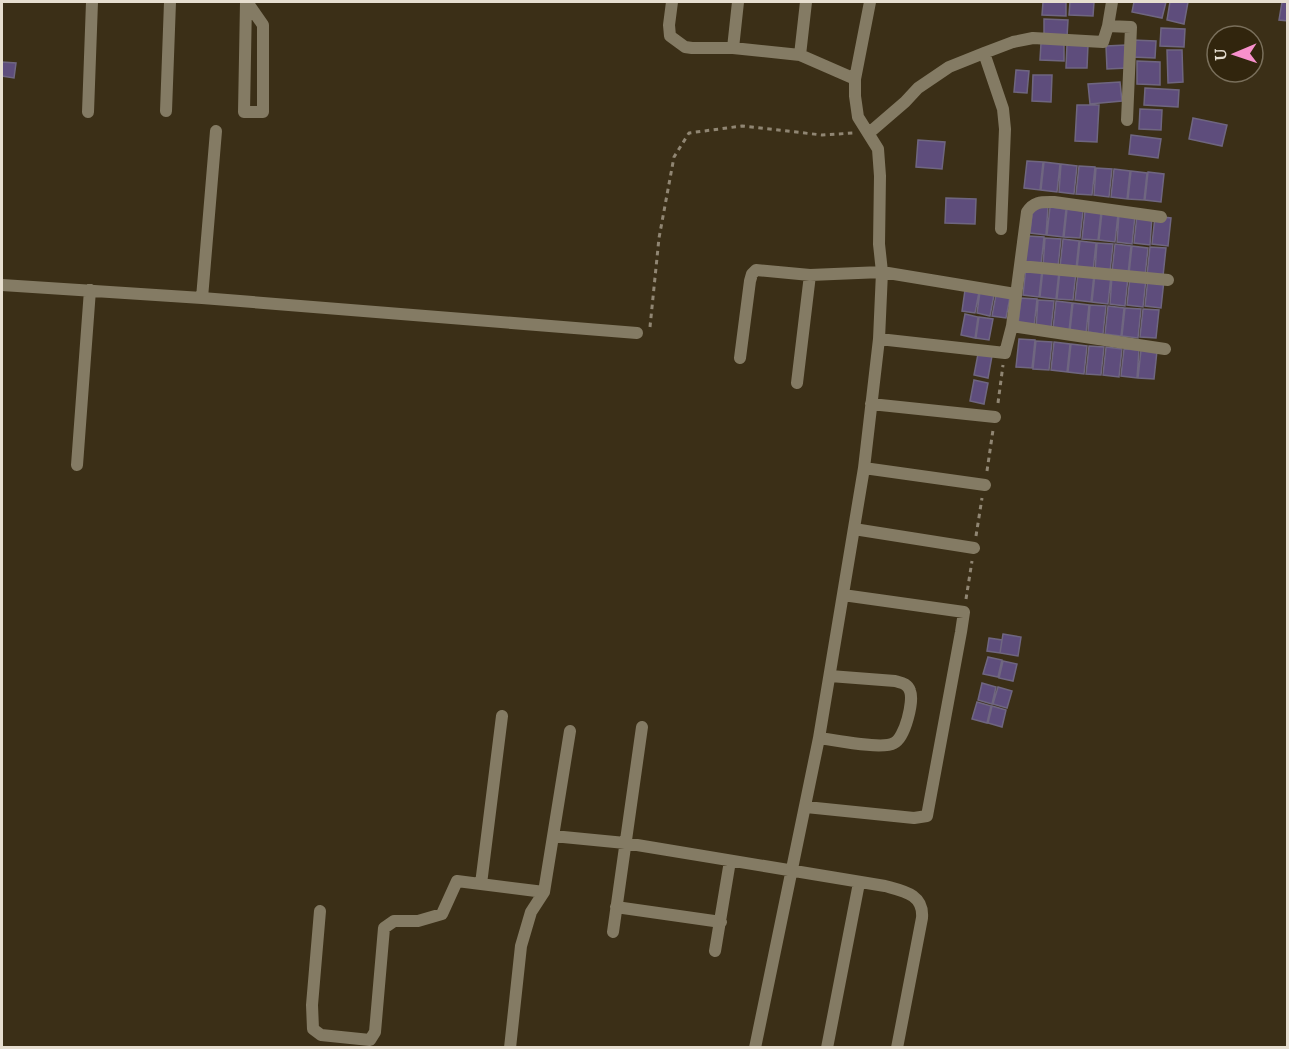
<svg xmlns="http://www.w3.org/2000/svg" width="1289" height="1049" font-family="Lora,serif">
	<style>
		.building { fill: #5e4d7c; stroke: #6f6680; stroke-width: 1.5 }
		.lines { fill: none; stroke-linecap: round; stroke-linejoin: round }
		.path { stroke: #908673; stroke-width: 3; stroke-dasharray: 4.5 4.5; stroke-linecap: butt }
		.street { stroke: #847b64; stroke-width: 12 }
	</style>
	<rect width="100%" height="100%" fill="#3b2f17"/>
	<path class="building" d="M1043,2H1066V16L1042,15Z
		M1070,2H1094L1093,16L1069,15Z
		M1134,2H1166L1162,18L1132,12Z
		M1170,2H1188L1184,24L1167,20Z
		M1282,2H1288V21L1279,20Z
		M1044,19L1068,20L1067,37L1044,36Z
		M1161,28L1185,29L1184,47L1160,46Z
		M1132,40L1156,41L1155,58L1132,57Z
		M1041,43L1064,44V61L1040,60Z
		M1067,44L1088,45L1087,68H1066Z
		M1126,45L1127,68L1107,69L1106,46Z
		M1167,50H1182L1183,82L1168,83Z
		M1137,61L1160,62V85L1137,84Z
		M2,62L16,63L14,78L2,76Z
		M1016,70L1029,71L1027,93L1014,92Z
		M1033,75H1052L1051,102L1032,101Z
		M1120,82L1122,101L1090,104L1088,84Z
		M1145,88L1179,90L1178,107L1144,105Z
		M1077,105H1099L1097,142L1075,141Z
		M1140,109L1162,110L1161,130L1139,129Z
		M1193,118L1227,125L1222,146L1189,139Z
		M1131,135L1161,139L1158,158L1129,154Z
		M918,140L945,142L942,169L916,167Z
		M1027,161L1043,162L1040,190L1024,188Z
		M1044,162L1060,164L1057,192L1041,190Z
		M1061,164L1077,166L1074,194L1059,192Z
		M1079,166L1095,167L1092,195L1076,194Z
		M1096,168L1112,169L1109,197L1094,195Z
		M1114,169L1130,171L1127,199L1111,197Z
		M1131,171L1147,173L1144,200L1128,199Z
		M1148,172L1164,174L1161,202L1145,200Z
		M946,198L976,199L975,224L945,223Z
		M1033,205L1048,207L1046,235L1030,233Z
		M1050,207L1066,209L1063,237L1047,235Z
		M1067,209L1083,211L1080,238L1064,237Z
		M1085,211L1101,212L1098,240L1082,239Z
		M1102,212L1118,214L1115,242L1099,240Z
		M1119,214L1135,216L1132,244L1117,242Z
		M1137,215L1152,217L1150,245L1134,243Z
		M1155,216L1171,218L1168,246L1152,244Z
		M1028,236L1044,237L1041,265L1025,264Z
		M1045,238L1061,239L1058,267L1043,266Z
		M1063,239L1079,241L1076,269L1060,267Z
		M1080,241L1096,243L1093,271L1077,269Z
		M1097,243L1113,244L1110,272L1095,271Z
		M1115,244L1131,246L1128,274L1112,272Z
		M1132,246L1148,248L1145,276L1129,274Z
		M1150,247L1166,248L1163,276L1147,275Z
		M1026,267L1042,269L1039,297L1023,295Z
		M1043,269L1059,271L1056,299L1040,297Z
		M1060,271L1076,272L1073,300L1057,299Z
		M1078,273L1094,274L1091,302L1075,300Z
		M1095,274L1111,276L1108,304L1092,302Z
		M1112,276L1128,277L1125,306L1110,304Z
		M1130,277L1146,279L1143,307L1127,305Z
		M1148,278L1164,280L1161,308L1145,306Z
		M965,290L979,292L975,313L962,311Z
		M980,292L994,295L990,316L977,313Z
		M996,295L1010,297L1006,318L992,316Z
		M1021,298L1037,299L1034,327L1018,325Z
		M1038,300L1054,301L1051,329L1036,328Z
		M1056,301L1072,303L1069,331L1053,329Z
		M1073,303L1089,305L1086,333L1070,331Z
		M1090,305L1106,306L1103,334L1088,332Z
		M1108,306L1124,308L1121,336L1105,334Z
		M1125,308L1141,309L1138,338L1122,336Z
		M1143,309L1159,310L1156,338L1140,337Z
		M965,314L978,317L975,338L961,335Z
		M979,317L993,319L989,340L976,338Z
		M1019,339L1035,340L1032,368L1016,367Z
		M1036,341L1052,342L1049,370L1033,369Z
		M1054,342L1070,344L1067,372L1051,370Z
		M1071,344L1087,346L1084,374L1068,372Z
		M1089,346L1104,347L1101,375L1086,374Z
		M1106,347L1122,349L1119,377L1103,375Z
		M1124,349L1139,350L1137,378L1121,376Z
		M1141,350L1157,351L1154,379L1138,378Z
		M978,354L992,356L988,378L974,375Z
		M974,380L988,383L984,404L970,401Z
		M1003,634L1021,637L1018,656L1000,653Z
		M989,638L1002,640L1000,653L987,651Z
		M988,657L1002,660L998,677L983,674Z
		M1003,661L1017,664L1013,681L999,678Z
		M982,683L996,687L992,704L978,700Z
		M998,687L1012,691L1007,708L993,704Z
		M977,702L991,706L987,723L972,719Z
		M992,706L1006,710L1002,727L988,723Z"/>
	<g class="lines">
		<path class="path" d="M650,327L659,238L674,157L689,133L742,126L822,135L853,133
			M998,403L1003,365
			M987,471L993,430
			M976,536L982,498
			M966,599L972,561"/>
		<path class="street" d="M246,2L244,112H263V25L247,2
			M672,2L669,25L670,36L685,47L692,48H733L800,55L855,79
			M1108,26L1112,2
			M733,48L738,2
			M984,53L1003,109L1005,129L1001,229
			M800,55L806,2
			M166,111L170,2
			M88,112L92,2
			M869,133L905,102L918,88L949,67L984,53L1013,42L1033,38L1103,42L1108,26L1131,27L1127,120
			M1020,266L1168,280
			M2,285L202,298L637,333
			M202,298L216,131
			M1012,326L1165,349
			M879,339L1005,353L1012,326L1027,212C1034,201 1042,202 1054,202L1161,217
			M740,358L750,281L752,274L756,270L810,275L882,272L1015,294
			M797,383L810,275
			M871,404L995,417
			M77,465L90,290
			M864,468L985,485
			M854,529L974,548
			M819,738C835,740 882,750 894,743C905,738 914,701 910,691C908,684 902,683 895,681L830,676
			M806,807L914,818L927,816L961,632L964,612L843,595
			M553,836L625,843L885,886C903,891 924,894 922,918L897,1048
			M481,884L502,716
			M616,907L721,922
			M320,911L312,1005L313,1029L321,1035L370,1040L375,1032L384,928L394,921H418L442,914L457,881L544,892
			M613,932L642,727
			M715,951L730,861
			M510,1048L521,946L531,912L544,892L570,731
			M755,1048L819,738L864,468L879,339L882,272L879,244L880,176L878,149L858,117L855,96V79L870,2
			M827,1048L859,883"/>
	</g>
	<rect width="1289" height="1049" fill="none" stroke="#e6ded0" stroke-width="6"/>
	<g transform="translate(1235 54) rotate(268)"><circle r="28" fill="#31250d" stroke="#796f5b" stroke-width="1.5"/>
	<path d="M0-4.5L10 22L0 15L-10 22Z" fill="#f890cc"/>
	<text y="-9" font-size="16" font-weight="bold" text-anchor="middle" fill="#e6ded0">U</text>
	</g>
</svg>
